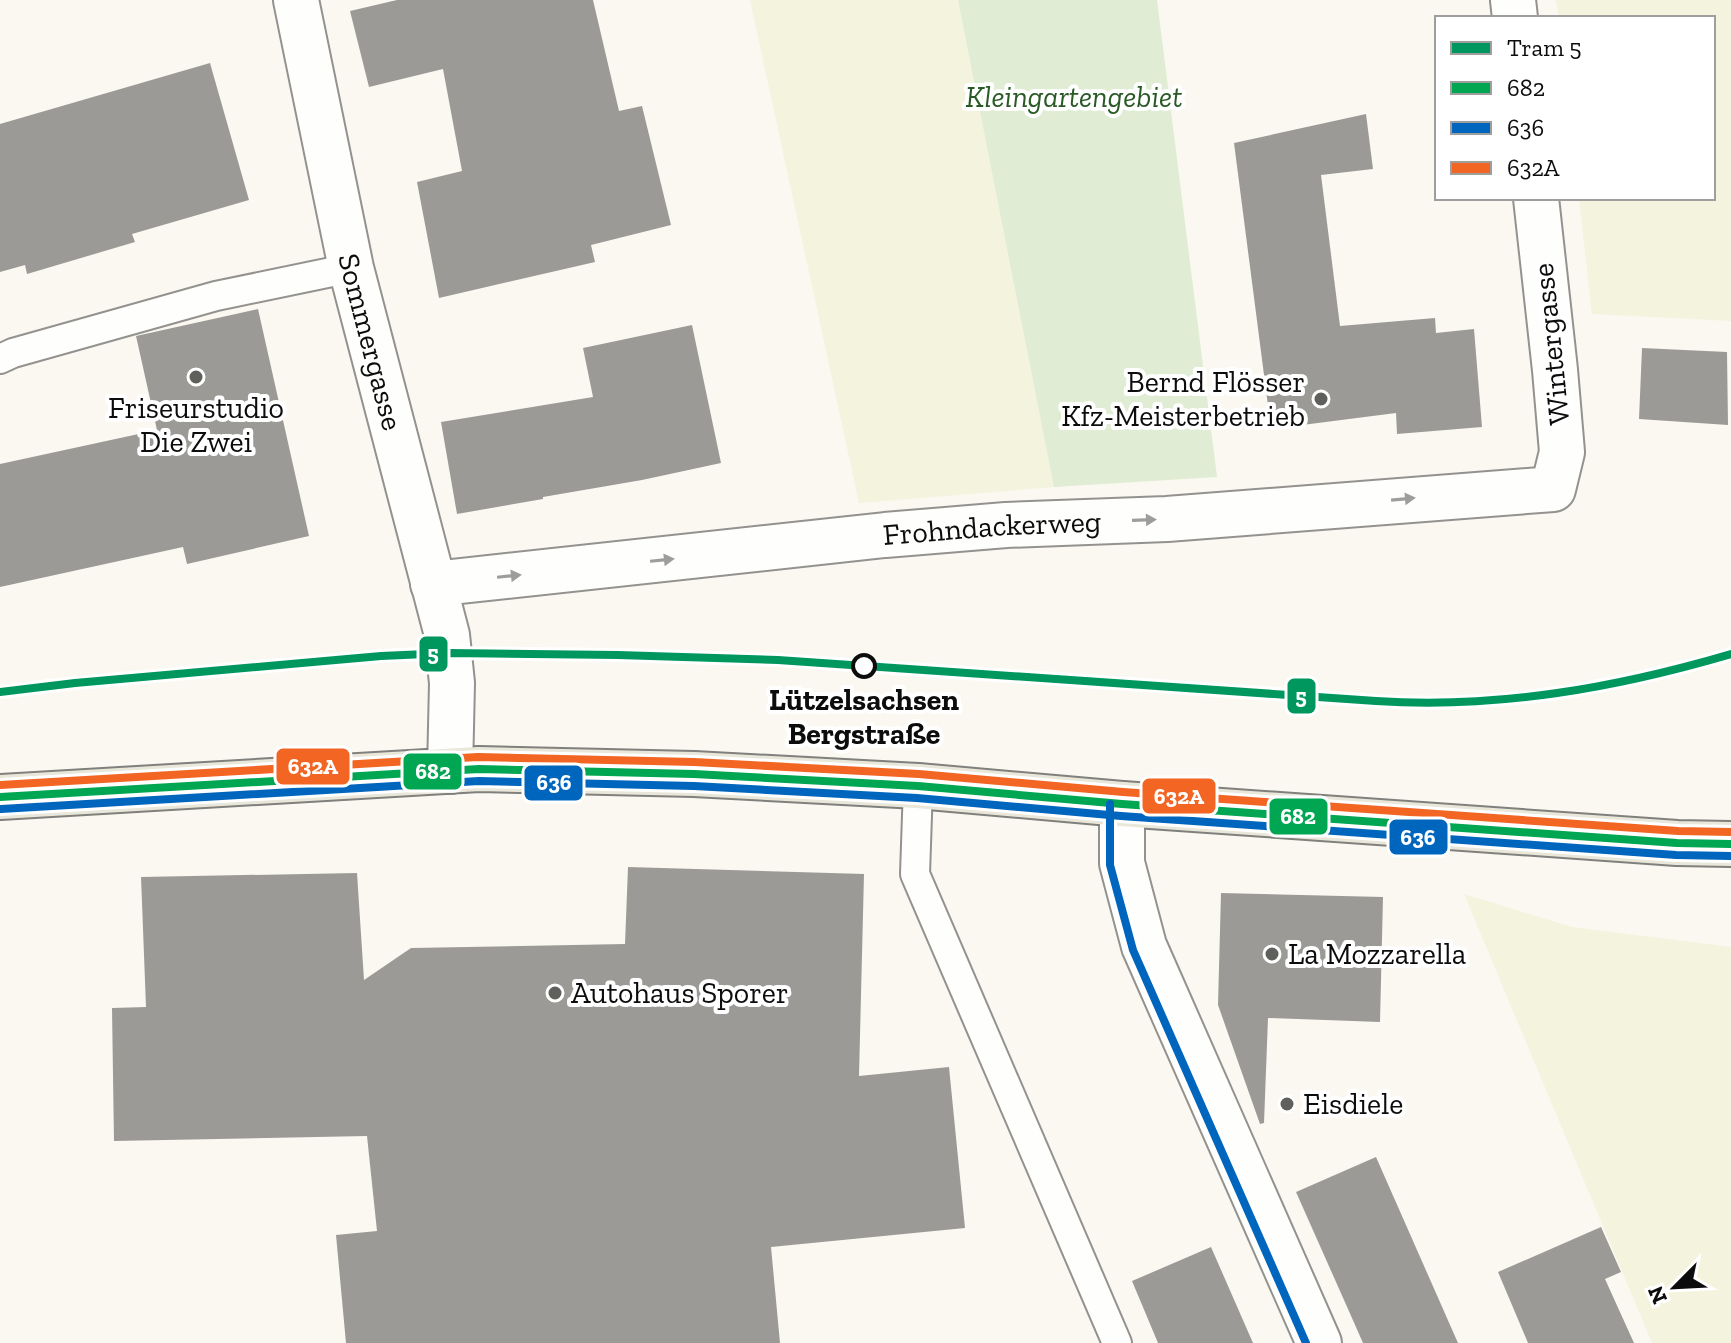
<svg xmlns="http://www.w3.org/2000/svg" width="1731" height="1343" font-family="'Zilla Slab',serif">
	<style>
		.farmland { fill: #f3f3de }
		.green { fill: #e0ecd3 }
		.building { fill: #9c9a96 }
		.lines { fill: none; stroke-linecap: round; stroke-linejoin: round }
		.lane-casing { stroke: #93928f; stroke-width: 32 }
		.street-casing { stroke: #93928f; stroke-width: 48 }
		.primary-casing { stroke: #80807c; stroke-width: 48 }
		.lane { stroke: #fefefd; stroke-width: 28 }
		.street { stroke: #fefefd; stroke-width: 44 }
		.primary { stroke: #e9e7da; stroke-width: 44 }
		.bus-1-casing { stroke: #fff; stroke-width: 14 }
		.bus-2-casing { stroke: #fff; stroke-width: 14 }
		.bus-3-casing { stroke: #fff; stroke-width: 14 }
		.bus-1 { stroke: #00a651; stroke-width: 8 }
		.bus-2 { stroke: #0065bd; stroke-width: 8 }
		.bus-3 { stroke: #f26522; stroke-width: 8 }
		.tram-1-casing { stroke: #fff; stroke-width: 14 }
		.tram-1 { stroke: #00975f; stroke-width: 8 }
		.oneway { fill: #9d9d9d }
		.poi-dot { fill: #5f5f5c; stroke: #fff; stroke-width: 3 }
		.stop-dot { fill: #fff; stroke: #0c0c0c; stroke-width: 4 }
		.labels { text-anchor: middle; stroke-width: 8; stroke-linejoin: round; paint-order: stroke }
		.park-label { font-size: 30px; font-style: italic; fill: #295a25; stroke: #fff }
		.street-label { font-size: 30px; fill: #0c0c0c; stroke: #fff }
		.poi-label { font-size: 30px; fill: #0c0c0c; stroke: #fff; text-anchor: start }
		.stop-label { font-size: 30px; font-weight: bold; fill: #0c0c0c; stroke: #fff }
		.line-badge { stroke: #fff; stroke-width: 3 }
		.badge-label { font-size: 22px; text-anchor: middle; font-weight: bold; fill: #fff }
	</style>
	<rect width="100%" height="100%" fill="#faf8f0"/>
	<path class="farmland" d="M750,0H958L1054,487L859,503Z
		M1556,0H1731V321L1592,314L1579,198H1713V18H1559Z
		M1464,894L1572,927L1731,947V1343H1652Z"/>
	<path class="green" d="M958,0H1157L1217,477L1054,487Z"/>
	<path class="building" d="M397,0H593L619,111L642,106L671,225L591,245L595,262L439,298L417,182L462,171L443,69L369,87L350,11Z
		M210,63L249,200L132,234L135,242L27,274L25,265L0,272V124Z
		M1366,114L1373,169L1321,175L1340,326L1435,318L1436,333L1474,329L1482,427L1397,434L1396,413L1271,429L1234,143Z
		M258,309L309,536L187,564L183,547L0,587V464L157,430L136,336Z
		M692,325L721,463L642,480L543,497V499L457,514L441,422L593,397L583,348Z
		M1642,348L1727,352L1728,425L1639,419Z
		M628,867L864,874L859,1076L949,1067L965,1228L771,1247L780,1343H346L336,1235L377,1231L367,1136L114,1141L112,1008L146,1007L141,877L357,873L364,980L411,948L625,944Z
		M1221,893L1383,897L1380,1022L1268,1018L1264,1123L1260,1124L1218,1005Z
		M1376,1157L1458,1343H1363L1348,1309L1296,1192Z
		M1601,1227L1621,1272L1605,1279L1634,1343H1528L1498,1272Z
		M1211,1247L1253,1343H1158L1132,1281Z"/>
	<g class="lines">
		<g class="lane-casing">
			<path id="lane" d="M0,359L13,353L216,296L351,268
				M918,786L915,874L1117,1343"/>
		</g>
		<g class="street-casing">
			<g id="street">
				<path id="s1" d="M296,0L351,268L447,635L452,683L450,771"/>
				<path d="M1513,0L1515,18"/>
				<path id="s2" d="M433,584L885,535L1006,525L1167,519L1553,489L1562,452L1555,370L1536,198"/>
				<path d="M1122,804V863L1144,946L1319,1343"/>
			</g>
		</g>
		<g class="primary-casing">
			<path id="primary" d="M0,797L479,769L694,774L918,786L1122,804L1677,843L1731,844"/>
		</g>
		<use href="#lane" class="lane"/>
		<use href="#street" class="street"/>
		<use href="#primary" class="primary"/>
		<g class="bus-1-casing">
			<path id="bus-1" d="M0,797L479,769L694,774L918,786L1122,804L1677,843L1731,844"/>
		</g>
		<g class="bus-2-casing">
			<path id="bus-2" d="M1110,804V865L1133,950L1306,1343
				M1,809L479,781L694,786L917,798L1121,816L1676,855L1731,856"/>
		</g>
		<g class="bus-3-casing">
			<path id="bus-3" d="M0,785L478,757L694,762L919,774L1123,792L1678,831L1731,832"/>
		</g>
		<use href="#bus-1" class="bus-1"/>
		<use href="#bus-2" class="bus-2"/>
		<use href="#bus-3" class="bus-3"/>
		<g class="tram-1-casing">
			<path id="tram-1" d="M0,692L75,683L381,656L449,653L618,655L778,660L1376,701C1497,709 1615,688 1731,654"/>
		</g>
		<use href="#tram-1" class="tram-1"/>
	</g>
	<defs><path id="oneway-solid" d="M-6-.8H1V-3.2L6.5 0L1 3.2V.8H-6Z" transform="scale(2)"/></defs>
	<g class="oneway">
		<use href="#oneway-solid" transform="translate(1403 499) rotate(-5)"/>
		<use href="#oneway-solid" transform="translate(1144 520) rotate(-2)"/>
		<use href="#oneway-solid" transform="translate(662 560) rotate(-6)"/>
		<use href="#oneway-solid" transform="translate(509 576) rotate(-6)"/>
	</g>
	<g class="poi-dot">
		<circle cx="196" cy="377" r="8"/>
		<circle cx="1321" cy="399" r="8"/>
		<circle cx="1272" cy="954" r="8"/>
		<circle cx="555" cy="993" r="8"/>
		<circle cx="1287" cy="1104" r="8"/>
	</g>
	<circle class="stop-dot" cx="864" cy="666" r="11"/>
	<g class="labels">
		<g class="park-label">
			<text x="1074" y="107">Kleingartengebiet</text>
		</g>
		<g class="street-label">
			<text dy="10" stroke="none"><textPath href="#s1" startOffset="350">Sommergasse</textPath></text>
			<text transform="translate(1551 344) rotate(-96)" y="10">Wintergasse</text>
			<text dy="10" stroke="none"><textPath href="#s2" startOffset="562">Frohndackerweg</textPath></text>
		</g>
		<g class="poi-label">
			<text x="1305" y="392" text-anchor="end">Bernd Flösser<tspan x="1305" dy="34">Kfz-Meisterbetrieb</tspan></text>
			<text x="196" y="418" text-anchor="middle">Friseurstudio<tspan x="196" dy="34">Die Zwei</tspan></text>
			<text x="1288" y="964">La Mozzarella</text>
			<text x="571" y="1003">Autohaus Sporer</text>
			<text x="1303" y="1114">Eisdiele</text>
		</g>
		<g class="stop-label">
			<text x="864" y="710">Lützelsachsen<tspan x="864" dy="34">Bergstraße</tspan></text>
		</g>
	</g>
	<g class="line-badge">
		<rect x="418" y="635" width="31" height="38" rx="8" fill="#00975f"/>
		<rect x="1286" y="677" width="31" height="38" rx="8" fill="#00975f"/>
		<rect x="275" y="747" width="76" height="39" rx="8" fill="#f26522"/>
		<rect x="402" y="752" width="61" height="39" rx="8" fill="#00a651"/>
		<rect x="523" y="764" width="61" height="38" rx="8" fill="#0065bd"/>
		<rect x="1141" y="777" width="76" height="38" rx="8" fill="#f26522"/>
		<rect x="1268" y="797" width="61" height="39" rx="8" fill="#00a651"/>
		<rect x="1388" y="818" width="61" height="38" rx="8" fill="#0065bd"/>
	</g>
	<g class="badge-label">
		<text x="433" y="661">5</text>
		<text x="1301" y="704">5</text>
		<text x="313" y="774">632A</text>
		<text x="433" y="779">682</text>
		<text x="554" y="790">636</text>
		<text x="1179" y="804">632A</text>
		<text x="1298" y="824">682</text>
		<text x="1418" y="845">636</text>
	</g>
	<rect x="1435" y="16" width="280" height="184" fill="#ffffff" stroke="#9e9e9e" stroke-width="2"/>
	<rect x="1451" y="42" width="40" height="12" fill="#00975f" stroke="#9e9e9e" stroke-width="2"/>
	<text x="1507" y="56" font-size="24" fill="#0c0c0c">Tram 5</text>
	<rect x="1451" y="82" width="40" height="12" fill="#00a651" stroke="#9e9e9e" stroke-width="2"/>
	<text x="1507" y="96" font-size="24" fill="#0c0c0c">682</text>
	<rect x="1451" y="122" width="40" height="12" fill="#0065bd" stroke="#9e9e9e" stroke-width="2"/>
	<text x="1507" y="136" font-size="24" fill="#0c0c0c">636</text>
	<rect x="1451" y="162" width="40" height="12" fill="#f26522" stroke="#9e9e9e" stroke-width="2"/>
	<text x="1507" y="176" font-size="24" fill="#0c0c0c">632A</text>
	<g transform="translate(1675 1287) rotate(246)" stroke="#ffffff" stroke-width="6" paint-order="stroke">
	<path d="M0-6L14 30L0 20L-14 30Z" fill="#0c0c0c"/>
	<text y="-12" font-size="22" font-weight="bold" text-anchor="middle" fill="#0c0c0c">N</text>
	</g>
</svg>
